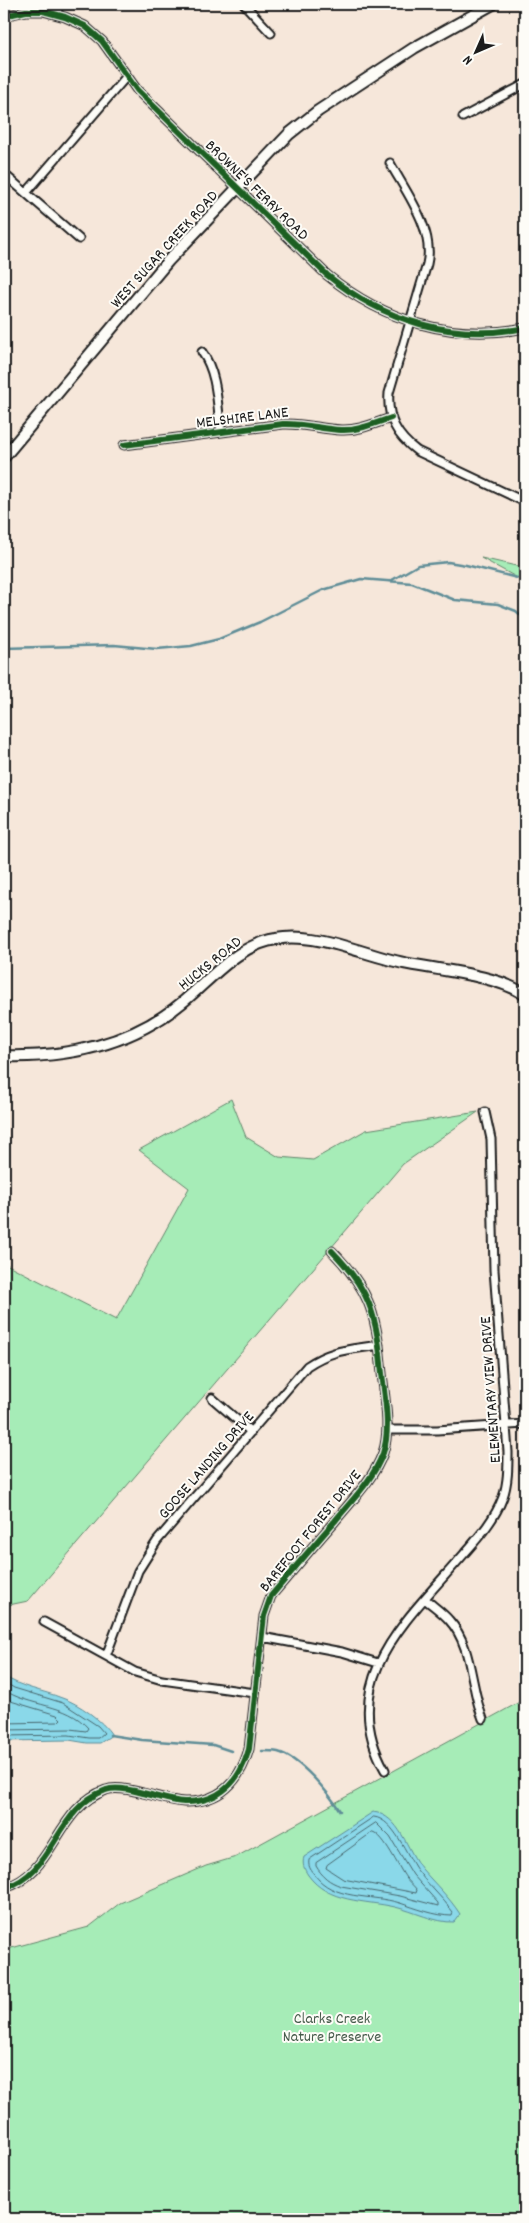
<svg xmlns="http://www.w3.org/2000/svg" width="529" height="2223" font-family="Dekko,sans-serif">
	<style>
		.green { fill: #a6ecb7; stroke: #61846a }
		.water { fill: #8ad8e9; stroke: #5e8d97 }
		.lines { fill: none; stroke-linecap: round; stroke-linejoin: round }
		.shore { stroke: #48676e; stroke-width: 1 }
		.stream { stroke: #5e8d97; stroke-width: 2.5 }
		.minor-casing { stroke: #1c1c1c; stroke-width: 11 }
		.secondary-casing { stroke: #1c1c1c; stroke-width: 14 }
		.minor { stroke: #fdfcf7; stroke-width: 7 }
		.secondary { stroke: #fdfcf7; stroke-width: 10 }
		.cycleway-casing { stroke: #fdfcf7; stroke-width: 9 }
		.cycleway { stroke: #1b5e20; stroke-width: 6 }
		.labels { text-anchor: middle; stroke-width: 4; stroke-linejoin: round; paint-order: stroke }
		.street-label { font-size: 16px; fill: #1c1c1c; stroke: #fdfcf7 }
		.park-label { font-size: 16px; fill: #455a4a; stroke: #fdfcf7 }
	</style>
	<rect width="100%" height="100%" fill="#f6e7da"/>
	<filter id="ink" filterUnits="userSpaceOnUse"><feTurbulence type="fractalNoise" baseFrequency=".02" numOctaves="2"/><feDisplacementMap in="SourceGraphic" scale="10" xChannelSelector="R" yChannelSelector="G"/><feConvolveMatrix kernelMatrix="1 2 1 2 8 2 1 2 1" color-interpolation-filters="sRGB"/></filter>
	<g filter="url(#ink)">
		<path class="green" d="M481,558L525,568V582Z
			M231,1099L246,1137L279,1157L313,1160L366,1130L478,1112L403,1164L28,1601L4,1606V1263L116,1320L189,1188L139,1150Z
			M525,1699V2219H4V1950L89,1927L120,1903L206,1866L236,1857Z"/>
		<path class="water" d="M4,1676C22,1688 42,1690 62,1698C78,1703 103,1721 112,1735L100,1743H87L69,1740L4,1741Z
			M373,1812C400,1815 407,1851 422,1869C435,1884 449,1897 460,1914L454,1922C436,1923 413,1911 395,1907C364,1900 328,1903 308,1875C304,1869 302,1864 304,1857Z"/>
		<g class="lines">
			<path class="shore" d="M4,1682L14,1688L63,1703L98,1726L104,1733L98,1738H89L69,1735L4,1736
				M4,1690C29,1707 67,1703 88,1728L86,1731L70,1729L4,1730
				M4,1699L57,1715L61,1719L58,1722L4,1723
				M374,1817C394,1819 407,1856 417,1870C428,1885 442,1897 453,1912L452,1916C436,1916 415,1908 400,1903C371,1894 333,1901 314,1874C310,1869 308,1866 309,1860Z
				M376,1823L390,1837L413,1875L438,1903V1906L400,1896L341,1886C329,1882 322,1876 316,1866V1863Z
				M373,1832C385,1836 398,1867 406,1878C409,1882 414,1886 417,1890L416,1893L343,1879L326,1868L327,1865Z"/>
			<path class="stream" d="M392,580L418,565L448,562L466,565L525,580
				M4,648L114,645L157,649L191,646L219,639L260,622L323,590L361,579L412,583L455,600L498,604L516,611L525,619
				M110,1735L142,1740L213,1745L231,1751
				M262,1751C267,1751 273,1751 278,1752C300,1758 328,1792 340,1811"/>
			<g class="minor-casing">
				<path id="minor" d="M244,4L271,33
					M56,14L60,4
					M4,16L26,11H43L65,17L85,26L102,41L137,90L327,275C384,321 452,342 525,328
					M463,117L525,84
					M390,163C406,192 435,230 427,264L389,393C387,419 397,436 417,451L525,502
					M4,174L79,239
					M26,193L126,77
					M202,352C218,374 217,406 221,432
					M124,445L283,424C303,423 321,429 341,430C358,431 375,423 391,418
					M212,1398L251,1432
					M387,1430H437L525,1424
					M425,1599C433,1606 442,1612 449,1620C473,1646 470,1687 483,1719
					M44,1622L135,1672L162,1680L255,1693
					M262,1637L342,1652L378,1663
					M106,1656L138,1571L157,1541L307,1366C332,1349 350,1350 379,1345
					M385,1770C334,1680 410,1617 464,1554C479,1537 495,1519 503,1497C508,1483 508,1467 508,1452L494,1270L491,1139L485,1112
					M4,1888C55,1874 55,1808 106,1790C116,1786 132,1790 143,1793C156,1796 171,1801 184,1802C220,1803 240,1781 249,1749L264,1616L271,1596C292,1571 313,1546 335,1521C352,1500 373,1480 383,1453C392,1426 383,1391 381,1363C376,1312 368,1288 332,1251"/>
			</g>
			<g class="secondary-casing">
				<path id="secondary" d="M4,457L168,261L289,134L318,111L414,48L493,4
					M4,1056C69,1058 133,1044 184,1001C213,977 238,945 276,939C318,931 368,957 409,964C440,970 501,976 525,995"/>
			</g>
			<use href="#minor" class="minor"/>
			<use href="#secondary" class="secondary"/>
			<g class="cycleway-casing">
				<path id="cycleway" d="M4,16L26,11H43L65,17L85,26L102,41L137,90L327,275C384,321 452,342 525,328
					M124,445L283,424C303,423 321,429 341,430C358,431 375,423 391,418
					M4,1888C55,1874 55,1808 106,1790C116,1786 132,1790 143,1793C156,1796 171,1801 184,1802C220,1803 240,1781 249,1749L264,1616L271,1596C292,1571 313,1546 335,1521C352,1500 373,1480 383,1453C392,1426 383,1391 381,1363C376,1312 368,1288 332,1251"/>
			</g>
			<use href="#cycleway" class="cycleway"/>
		</g>
	</g>
	<g class="labels">
		<g class="street-label">
			<text transform="translate(258 189) rotate(44)" y="6">BROWNE'S FERRY ROAD</text>
			<text transform="translate(163 248) rotate(-48)" y="6">WEST SUGAR CREEK ROAD</text>
			<text transform="translate(242 416) rotate(-7)" y="6">MELSHIRE LANE</text>
			<text transform="translate(209 962) rotate(-39)" y="6">HUCKS ROAD</text>
			<text transform="translate(489 1390) rotate(-94)" y="6">ELEMENTARY VIEW DRIVE</text>
			<text transform="translate(205 1464) rotate(-49)" y="6">GOOSE LANDING DRIVE</text>
			<text transform="translate(309 1530) rotate(-51)" y="6">BAREFOOT FOREST DRIVE</text>
		</g>
		<g class="park-label">
			<text x="332" y="2023">Clarks Creek<tspan x="332" dy="18">Nature Preserve</tspan></text>
		</g>
	</g>
	<rect width="529" height="2223" fill="none" stroke="#fdfcf7" stroke-width="20"/>
	<rect x="10" y="10" width="509" height="2203" fill="none" stroke="#1c1c1c" stroke-width="2" filter="url(#ink)"/>
	<g transform="translate(476 52) rotate(225)" stroke="#fdfcf7" stroke-width="4" paint-order="stroke">
	<path d="M0-4L9 19L0 12L-9 19Z" fill="#1c1c1c"/>
	<text y="-8" font-size="14" font-weight="bold" text-anchor="middle" fill="#1c1c1c">N</text>
	</g>
</svg>
